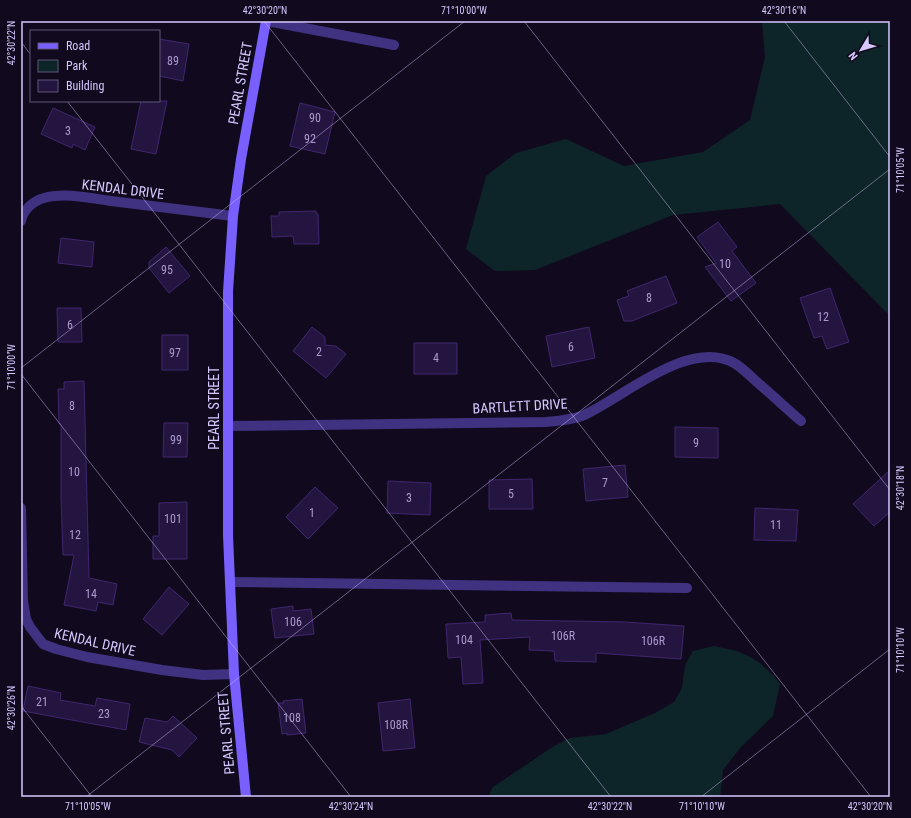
<svg xmlns="http://www.w3.org/2000/svg" width="911" height="818" font-family="'Roboto Condensed',sans-serif">
	<style>
		.green { fill: #0d2528 }
		.building { fill: #241540; stroke: #3f266e }
		.lines { fill: none; stroke-linecap: round; stroke-linejoin: round }
		.lane { stroke: #413281; stroke-width: 10 }
		.street { stroke: #413281; stroke-width: 10 }
		.secondary { stroke: #7a5fff; stroke-width: 10 }
		.ticks { fill: none; stroke: #d6c8ff; stroke-width: 1; stroke-opacity: 0.45 }
		.labels { text-anchor: middle; stroke-width: 3; stroke-linejoin: round; paint-order: stroke }
		.number-label { font-size: 12px; fill: #aa9bcf }
		.street-label { font-size: 14px; fill: #d6c8ff; stroke: #110a1e }
		.neatline { fill: none; stroke: #d6c8ff; stroke-width: 1.5 }
		.ticks-label { font-size: 10px; text-anchor: middle; fill: #d6c8ff }
	</style>
	<rect width="100%" height="100%" fill="#110a1e"/>
	<path class="green" d="M762,21H890V316L780,204L673,215L535,270L495,271L466,249L486,176L516,153L566,139L624,166L703,152L750,120L765,57Z
		M714,646C722,648 731,649 739,652C756,658 770,670 780,684L773,716L741,747L723,770L720,797H492L489,794L493,787L554,746L570,738L606,734L655,713L674,702L682,688L685,665L693,651Z"/>
	<path class="building" d="M159,39L189,44L183,81L159,76Z
		M141,101H167L156,154L131,149Z
		M300,103L335,112L325,154L290,146Z
		M53,108L95,127L85,150L73,144L72,148L41,134Z
		M316,211V214H318L319,244H294L293,236L272,237L271,216H279V212Z
		M718,222L737,247L732,251L756,283L731,301L705,267L716,263L697,237Z
		M61,238L94,242L92,267L58,263Z
		M166,247L190,276L169,293L149,268V262Z
		M666,276L677,303L632,321H624L617,300L629,296L627,291Z
		M830,288L849,342L827,349L822,336L814,338L800,298Z
		M57,308H81L82,342H58Z
		M312,327L325,337V345L336,346L346,354L326,378L293,351Z
		M589,327L595,358L552,367L546,336Z
		M162,335H188V370H162Z
		M414,343H457V374H414Z
		M84,381L89,578L117,584L113,605L98,602L96,611L64,605L74,555H63L61,497V424H59L58,389H64V382Z
		M164,423H188L187,457H163Z
		M675,427L718,428V458L675,457Z
		M625,465L628,497L586,501L583,469Z
		M890,470V512L874,526L853,504Z
		M532,479L533,509H489V480Z
		M388,481L431,483L430,515L387,513Z
		M315,487L338,508L308,539L286,517Z
		M187,502V559H153V536H159V503Z
		M755,508L798,510L796,541L754,540Z
		M169,587L189,604L162,635L143,619Z
		M293,606V611L311,609L314,634L275,638L271,609Z
		M511,613L512,620L625,622L684,626L681,659L596,653V662L555,661L554,651L529,650L530,637L480,640L483,683L463,684L461,657L448,658L446,624L485,622V615Z
		M28,686L61,693L60,700L95,706L97,698L130,704L126,730L23,711Z
		M302,699L306,733L287,735V733L282,734L278,703H284L283,701Z
		M410,699L415,748L383,751L378,703Z
		M173,716L197,738L179,757L172,750L139,742L145,718L167,722Z"/>
	<g class="lines">
		<path class="lane" d="M230,582L687,588"/>
		<path class="street" d="M267,21L394,45
			M21,221C23,210 33,201 44,198C64,192 90,198 111,201C151,206 192,211 233,216
			M228,426L546,422C558,421 570,420 582,416C623,398 688,338 734,363C743,368 750,376 758,383C772,395 786,408 801,421
			M21,508L23,601L26,619L30,627L43,644L56,649L87,657L162,670L203,675L234,674"/>
		<path class="secondary" d="M246,797L234,674L230,582L228,535V292L233,216L241,159L266,21"/>
	</g>
	<path class="ticks" d="M264,21L871,797M524,21L890,490M784,21L890,157M21,42L31,55M67,101L611,797M21,368L465,21M21,374L351,797M21,706L92,797M86,797L890,169M701,797L890,649"/>
	<g class="labels">
		<g class="number-label">
			<text x="173" y="65">89</text>
			<text x="315" y="122">90</text>
			<text x="68" y="135">3</text>
			<text x="310" y="143">92</text>
			<text x="725" y="268">10</text>
			<text x="167" y="274">95</text>
			<text x="649" y="302">8</text>
			<text x="823" y="321">12</text>
			<text x="70" y="329">6</text>
			<text x="571" y="351">6</text>
			<text x="319" y="356">2</text>
			<text x="175" y="357">97</text>
			<text x="436" y="362">4</text>
			<text x="72" y="410">8</text>
			<text x="176" y="444">99</text>
			<text x="696" y="447">9</text>
			<text x="74" y="476">10</text>
			<text x="605" y="487">7</text>
			<text x="511" y="498">5</text>
			<text x="409" y="502">3</text>
			<text x="312" y="517">1</text>
			<text x="173" y="523">101</text>
			<text x="776" y="529">11</text>
			<text x="75" y="539">12</text>
			<text x="91" y="598">14</text>
			<text x="293" y="626">106</text>
			<text x="563" y="640">106R</text>
			<text x="464" y="644">104</text>
			<text x="653" y="645">106R</text>
			<text x="42" y="706">21</text>
			<text x="104" y="718">23</text>
			<text x="292" y="722">108</text>
			<text x="396" y="729">108R</text>
		</g>
		<g class="street-label">
			<text transform="translate(240 83) rotate(-80)" y="5">PEARL STREET</text>
			<text transform="translate(123 189) rotate(7)" y="5">KENDAL DRIVE</text>
			<text transform="translate(520 406) rotate(-3)" y="5">BARTLETT DRIVE</text>
			<text transform="translate(214 408) rotate(-90)" y="5">PEARL STREET</text>
			<text transform="translate(95 642) rotate(13)" y="5">KENDAL DRIVE</text>
			<text transform="translate(226 733) rotate(-95)" y="5">PEARL STREET</text>
		</g>
	</g>
	<rect width="911" height="818" fill="none" stroke="#110a1e" stroke-width="44"/>
	<rect x="30" y="30" width="130" height="72" fill="#110a1e" stroke="#605678"/>
	<rect x="38" y="43" width="20" height="6" fill="#7a5fff" stroke="#605678"/>
	<text x="66" y="50" font-size="12" fill="#d6c8ff">Road</text>
	<rect x="38" y="60" width="20" height="12" fill="#0d2528" stroke="#605678"/>
	<text x="66" y="70" font-size="12" fill="#d6c8ff">Park</text>
	<rect x="38" y="80" width="20" height="12" fill="#241540" stroke="#605678"/>
	<text x="66" y="90" font-size="12" fill="#d6c8ff">Building</text>
	<g transform="translate(861 50) rotate(232)" stroke="#110a1e" stroke-width="3" paint-order="stroke">
	<path d="M0-3L7 15L0 10L-7 15Z" fill="#d6c8ff"/>
	<text y="-6" font-size="11" font-weight="bold" text-anchor="middle" fill="#d6c8ff">N</text>
	</g>
	<rect x="22" y="22" width="867" height="774" class="neatline"/>
	<g class="ticks-label">
		<text x="265" y="14">42°30'20"N</text>
		<text x="464" y="14">71°10'00"W</text>
		<text x="784" y="14">42°30'16"N</text>
		<text transform="translate(11 43) rotate(-90)" y="4">42°30'22"N</text>
		<text transform="translate(900 170) rotate(-90)" y="4">71°10'05"W</text>
		<text transform="translate(11 367) rotate(-90)" y="4">71°10'00"W</text>
		<text transform="translate(900 488) rotate(-90)" y="4">42°30'18"N</text>
		<text transform="translate(900 650) rotate(-90)" y="4">71°10'10"W</text>
		<text transform="translate(11 708) rotate(-90)" y="4">42°30'26"N</text>
		<text x="88" y="810">71°10'05"W</text>
		<text x="351" y="810">42°30'24"N</text>
		<text x="610" y="810">42°30'22"N</text>
		<text x="702" y="810">71°10'10"W</text>
		<text x="870" y="810">42°30'20"N</text>
	</g>
</svg>
